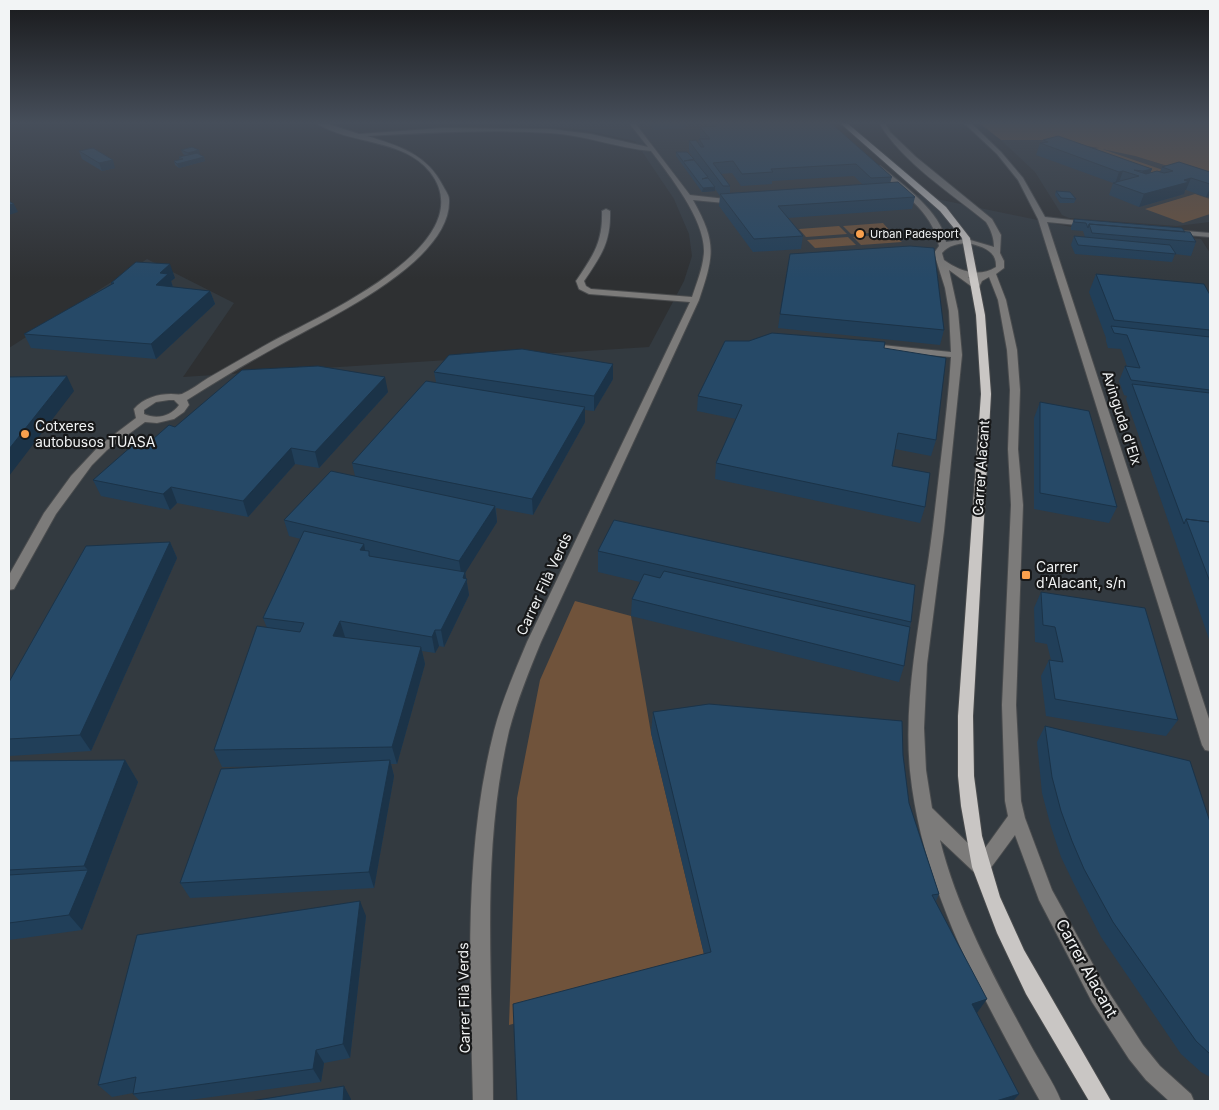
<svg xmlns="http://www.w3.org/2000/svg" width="1219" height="1110" font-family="Inter,sans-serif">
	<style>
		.built { fill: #333a40 }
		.green { fill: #70533b }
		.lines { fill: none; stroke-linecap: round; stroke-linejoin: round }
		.minor-casing { stroke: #494b4d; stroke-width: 2 }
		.major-casing { stroke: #494b4d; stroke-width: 2 }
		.minor { fill: #7c7b7a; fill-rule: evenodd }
		.major { fill: #c9c6c4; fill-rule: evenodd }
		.wall { fill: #213f59; fill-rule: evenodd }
		.shaded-wall { fill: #1b3348 }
		.building { fill: #264967; stroke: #1b3348 }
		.poi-dot { fill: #f9a04d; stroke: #171819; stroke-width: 2 }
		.labels { text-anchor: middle; stroke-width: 4.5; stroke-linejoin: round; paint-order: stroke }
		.far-poi-label { font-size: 11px; fill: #f2f4f5; stroke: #171819; text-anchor: start }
		.street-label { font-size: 14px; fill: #f2f4f5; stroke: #171819 }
		.poi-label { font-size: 14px; fill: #f2f4f5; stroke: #171819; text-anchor: start }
		.near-street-label { font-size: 16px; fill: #f2f4f5; stroke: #171819 }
	</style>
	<rect width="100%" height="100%" fill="#2e3032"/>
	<path class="built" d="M477,123H816L889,189L1071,227L1201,239L1210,253V1101H9V348L147,259L234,303L183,377L649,347L684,281L692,256L689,234L674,199L635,141L580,129Z
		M1001,140H1048L1094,146L1135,156L1210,179V222L1177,226L1069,218L1062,215L1035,172Z"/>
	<path class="green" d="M979,123H1210V179L1135,156L1102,149L1163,170L1137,177L1073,154L1099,148L1048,140H1001Z
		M1195,194L1210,199V214L1183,223L1145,209Z
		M883,223L891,232L851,234L843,226Z
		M839,226L847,234L806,237L799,229Z
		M893,234L902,242L861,245L853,237Z
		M848,237L856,245L815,248L807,240Z
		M575,601L631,616L651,733L708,971L509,1025L517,798L540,680Z"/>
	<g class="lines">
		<g class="minor-casing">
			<path id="minor" d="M316,123H325L359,134L443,128L550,129L591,134L648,147L629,123H635L690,195L735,200L739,202L735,204L693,200C717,243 714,255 699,300L541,642C529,671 517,701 509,731C480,855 493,976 493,1101H473C470,977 463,852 494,731C502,700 515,671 527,642L690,302L589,294L579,289L576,281C593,256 603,242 602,211L606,209L610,211C611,242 601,256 584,281L586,286L591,289L692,297C697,282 703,268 704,252C705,220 670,176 651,151C617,148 585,135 550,133C489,129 427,133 367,136C399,146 427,154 443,186C445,190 449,195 449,199C453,262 324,320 278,346C247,363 217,381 187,400L189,405L184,412L174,419L157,423L145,422L107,450L92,465L56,514L14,589L9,590V575L44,513L71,476L99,446L136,418L134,409C143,398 158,394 171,394C175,394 179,395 182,394C191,390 200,383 208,378C229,366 250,354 271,342C317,317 486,244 430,172C403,138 350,145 316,123ZM169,400H174L179,405C171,416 157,420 144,414V410L156,402Z
				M879,123H885L890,132L916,157L992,219L1001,235L1000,253L1004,261V268L996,274L1006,300L1017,350L1020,390L1018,449L1023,505L1016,705L1021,801L1025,818L1052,890L1106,988L1143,1045L1160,1066L1191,1094L1194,1101H1169L1146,1080L1129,1059L1092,1002L1039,900L1015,835L987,873L981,875L975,873L940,840C958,912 995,979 1030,1044C1040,1063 1053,1081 1061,1101H1040C983,999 922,889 910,771C904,707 916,644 925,581C932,540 936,499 941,458C945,424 949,391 951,357L872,350L867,347L872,344L951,352L949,311L945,288L934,253L939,246C932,209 899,192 875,167L880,166C902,184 942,212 946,242L967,239L994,247C994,238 991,230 986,222C951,193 903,163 879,123ZM967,243C981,246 997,250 996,267C979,278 959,271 944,260L942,253C949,245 957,244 967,243ZM949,270L975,289H978L982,281L989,277L998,300L1007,350L1010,390L1008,449L1011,505L1002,705L1005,801L1008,816L980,855L932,808L926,770L924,728L927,664L944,531L962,355L958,311ZM968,277L976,278L974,282Z
				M964,123H971L1001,152L1023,178L1045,217L1088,222L1092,224L1088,226L1047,222L1210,722V751L1205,750L1202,745L1038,219L1018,180L997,154Z
				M1172,230L1210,233V237L1175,234L1171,232Z"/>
		</g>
		<g class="major-casing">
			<path id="major" d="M840,123H847L946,207L970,238L985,315L991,394L973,716L974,776L982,836L1000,897L1024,950L1111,1101H1089L1026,994L997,933L972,867L961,806L958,776V716L981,394L976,315L962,238L940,211Z"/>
		</g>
		<use href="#minor" class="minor"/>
		<use href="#major" class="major"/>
	</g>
	<path class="wall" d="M647,123H686L685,128L654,130Z
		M706,123H831L892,177L890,183L915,197L912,209L788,218L803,236L801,249L753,252L719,206L720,196L715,189V191L702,192L676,156V152L694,159V160L698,165L689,152V141L698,144L699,139H701L700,138V127L709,126ZM732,173L741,186L772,184V181L854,176L863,185L730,193V186L721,174Z
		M1043,140L1152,169L1150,173L1160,172L1162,167L1210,172V196L1206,197L1186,190H1185L1184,194L1139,207L1109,195L1113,183L1036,155L1040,143H1042Z
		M181,150L200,154H199L204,157L205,161L179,168L175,165L174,161L180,160L179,157L186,156L183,154Z
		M79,151L115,168L102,171L82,159Z
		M1056,191L1076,199L1074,203H1060L1055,195Z
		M1074,219L1185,232L1196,242L1191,256L1175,254L1172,262L1075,254L1071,245L1074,236L1085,237L1083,231L1071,230V227Z
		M1096,274L1210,295V642L1126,399L1127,396L1124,395L1119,381L1125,366H1127L1121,349L1108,348L1106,341V338L1089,292Z
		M175,278L171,281L173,287L210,291L215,304L156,359L31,348L24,334L112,285L111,283Z
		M780,314L944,330L940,345L778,328Z
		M884,348L936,440L931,456L895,449L892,466L925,507L920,523L715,479L716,463L736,419L697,411L698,396Z
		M434,372L613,379L594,411L585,410V422L533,515L496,508L497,522L465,572L469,595L444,647L439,646L435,653L422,651L425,664L397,764H391L394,776L374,888L190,898L180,883L286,766L222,767L214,750L267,628L263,618L301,539L289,536L284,520L355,476L352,463L436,382Z
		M388,392L319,468L295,464L248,517L177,503L170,510L101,496L93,480L175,427Z
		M1040,402L1117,507L1109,523L1034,509V418Z
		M170,542L177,558L91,751L9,756V682Z
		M598,551L911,622L910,627L904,666L899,682L631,616L632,599L640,582L598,572Z
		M1041,592L1178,720L1166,736L1046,716L1041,676L1049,660H1051L1047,644L1035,642L1034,608Z
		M653,712L903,755L909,803L939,894L936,901L977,1013L1019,1094L1013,1101H517L704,954L651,733Z
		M1045,726L1210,822V1077L1201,1072L1181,1054L1101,937L1074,884L1061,857L1051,827L1042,793L1037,742Z
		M125,760L138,782L82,930L9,940V761Z
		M366,916L350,1058L324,1063L321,1082L182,1101H140L133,1094V1093L112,1097L98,1085Z"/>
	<path class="shaded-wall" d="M199,150L200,154L190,157L188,153Z
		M204,157L205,161L179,168L177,164Z
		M113,160L115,168L102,171L99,163Z
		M1152,169L1147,180L1138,183L1143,171Z
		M1123,171L1119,182L1115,184L1119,172Z
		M1191,178L1186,190H1185L1184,194L1139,207L1144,194Z
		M715,187V191L702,192L703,188Z
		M1210,188V196L1206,197Z
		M14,204L18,212L9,215V205Z
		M170,264L175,278L171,281L173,288L156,285L160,273Z
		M210,291L215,304L156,359L151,344Z
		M613,364V379L594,411V396Z
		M67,376L74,391L9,476V449Z
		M385,377L388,392L319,468L315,452Z
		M585,407V422L533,515L532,499Z
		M291,448L295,464L248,517L243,501Z
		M171,487L177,503L170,510L163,494Z
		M495,506L497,522L462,578L459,561Z
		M170,542L177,558L91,751L80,735Z
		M364,544L367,560L360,550Z
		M465,572L469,595L444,647L441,630Z
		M340,621L345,637L333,636Z
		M435,630L439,646L435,653L432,637Z
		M421,647L425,664L397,764L392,747Z
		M125,760L138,782L82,930L69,915L88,870L84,866Z
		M390,760L394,776L374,888L369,872Z
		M360,901L366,916L350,1058L343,1044Z
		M987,999L974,1017L972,1004Z
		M316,1050L324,1063L321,1082L313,1069Z
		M344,1086L351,1099V1101H343Z
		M1019,1094L1013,1101H996Z"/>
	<path class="building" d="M715,123H831L892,177L871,178L856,164L771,169L773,172L742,174L733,161L713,163L730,186H723L689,141L696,140L701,147H704L699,139H710L700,127L717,126Z
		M1058,136L1152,169L1143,171L1134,170L1146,174L1157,171L1164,173L1173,171L1162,167L1179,162L1210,172V184L1191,178L1184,180L1189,182L1144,194L1113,183L1139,176L1123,171L1119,172L1040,143L1048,142L1043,140Z
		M192,147L199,150L188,153L181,150Z
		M93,148L113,160L99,163L79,151Z
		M676,152H687L694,159L684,161L694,160L708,177L702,179L708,178L715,187L703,188Z
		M197,153L204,157L177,164L174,161L183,159L179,157Z
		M898,182L915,197L778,206L803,236L754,239L720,194Z
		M1056,191L1070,192L1076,199L1061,198Z
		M9,201L14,204L9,205Z
		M1074,219L1182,228L1185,232L1089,224L1088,228L1086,223L1074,222Z
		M1089,224L1190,232L1196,242L1092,233Z
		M1074,236L1170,245L1176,254L1078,245Z
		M910,246L934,248L944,330L780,314L790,254Z
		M136,262L170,264L160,273L168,274L156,285L210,291L151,344L24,334L114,283H111Z
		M1096,274L1204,284L1210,295V330L1114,320Z
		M1111,326L1210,337V390L1131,380L1125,366L1140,368L1127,335L1114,333Z
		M772,333L885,342L884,348L946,358L936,440L898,433L892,466L930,473L925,507L716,463L742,405L698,396L725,341H749Z
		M522,349L613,364L594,396L434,372L449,355Z
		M318,366L385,377L315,452L291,448L243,501L171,487L163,494L93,480L133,445L144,447L169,425L175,427L242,370Z
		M67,376L9,449V377Z
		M426,381L585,407L532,499L352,463Z
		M1132,384L1210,393V522L1186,519L1184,524Z
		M1040,402L1089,411L1117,507L1040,493Z
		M331,471L495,506L459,561L284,520Z
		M1186,519L1210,522V582Z
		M614,520L915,585L911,622L598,551Z
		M304,531L364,544L360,550L369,551V556L465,572L463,578L467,579L441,630H435L432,637L340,621L333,636L421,647L392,747L214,750L257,626L300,632L304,623L263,618Z
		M170,542L80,735L9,739V682L86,546Z
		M664,571L910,627L904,666L632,599L644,574L660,578Z
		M1041,592L1145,608L1178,720L1055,699L1049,660L1063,662L1055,627L1043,625Z
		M709,704L902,721L903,755L909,803L939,894L932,895L987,999L972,1004L1019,1094L996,1101H517L513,1004L711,952L653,712Z
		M1045,726L1190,761L1210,822V1054L1196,1041L1113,922L1084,869L1072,841L1061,811L1052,777Z
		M125,760L84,866L9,870V761Z
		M390,760L369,872L180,883L221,769Z
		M88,870L69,915L9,923V875Z
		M360,901L343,1044L316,1050L313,1069L133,1094L136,1077L98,1085L137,935Z
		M344,1086L343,1101H251Z"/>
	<linearGradient id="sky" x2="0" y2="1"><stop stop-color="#191a1c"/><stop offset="0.44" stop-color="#464e5a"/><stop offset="1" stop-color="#464e5a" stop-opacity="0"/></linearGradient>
	<rect width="1219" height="279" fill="url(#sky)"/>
	<g class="poi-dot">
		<circle cx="860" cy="234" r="5"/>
		<circle cx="25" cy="434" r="5"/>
		<rect x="1021" y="570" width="10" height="10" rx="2.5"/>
	</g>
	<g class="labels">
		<g class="far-poi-label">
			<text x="870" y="238">Urban Padesport</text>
		</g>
		<g class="street-label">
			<text transform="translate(1122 418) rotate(72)" y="5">Avinguda d'Elx</text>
			<text transform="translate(981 468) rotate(-86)" y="5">Carrer Alacant</text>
			<text transform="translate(544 584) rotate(-65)" y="5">Carrer Filà Verds</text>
			<text transform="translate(464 998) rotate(-91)" y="5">Carrer Filà Verds</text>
		</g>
		<g class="poi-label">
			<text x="35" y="431">Cotxeres<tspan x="35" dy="16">autobusos TUASA</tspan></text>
			<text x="1036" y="572">Carrer<tspan x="1036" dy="16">d'Alacant, s/n</tspan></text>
		</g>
		<g class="near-street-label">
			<text transform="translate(1087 968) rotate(61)" y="6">Carrer Alacant</text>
		</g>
	</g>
	<rect width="1219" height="1110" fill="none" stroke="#f2f4f5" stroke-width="20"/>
</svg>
